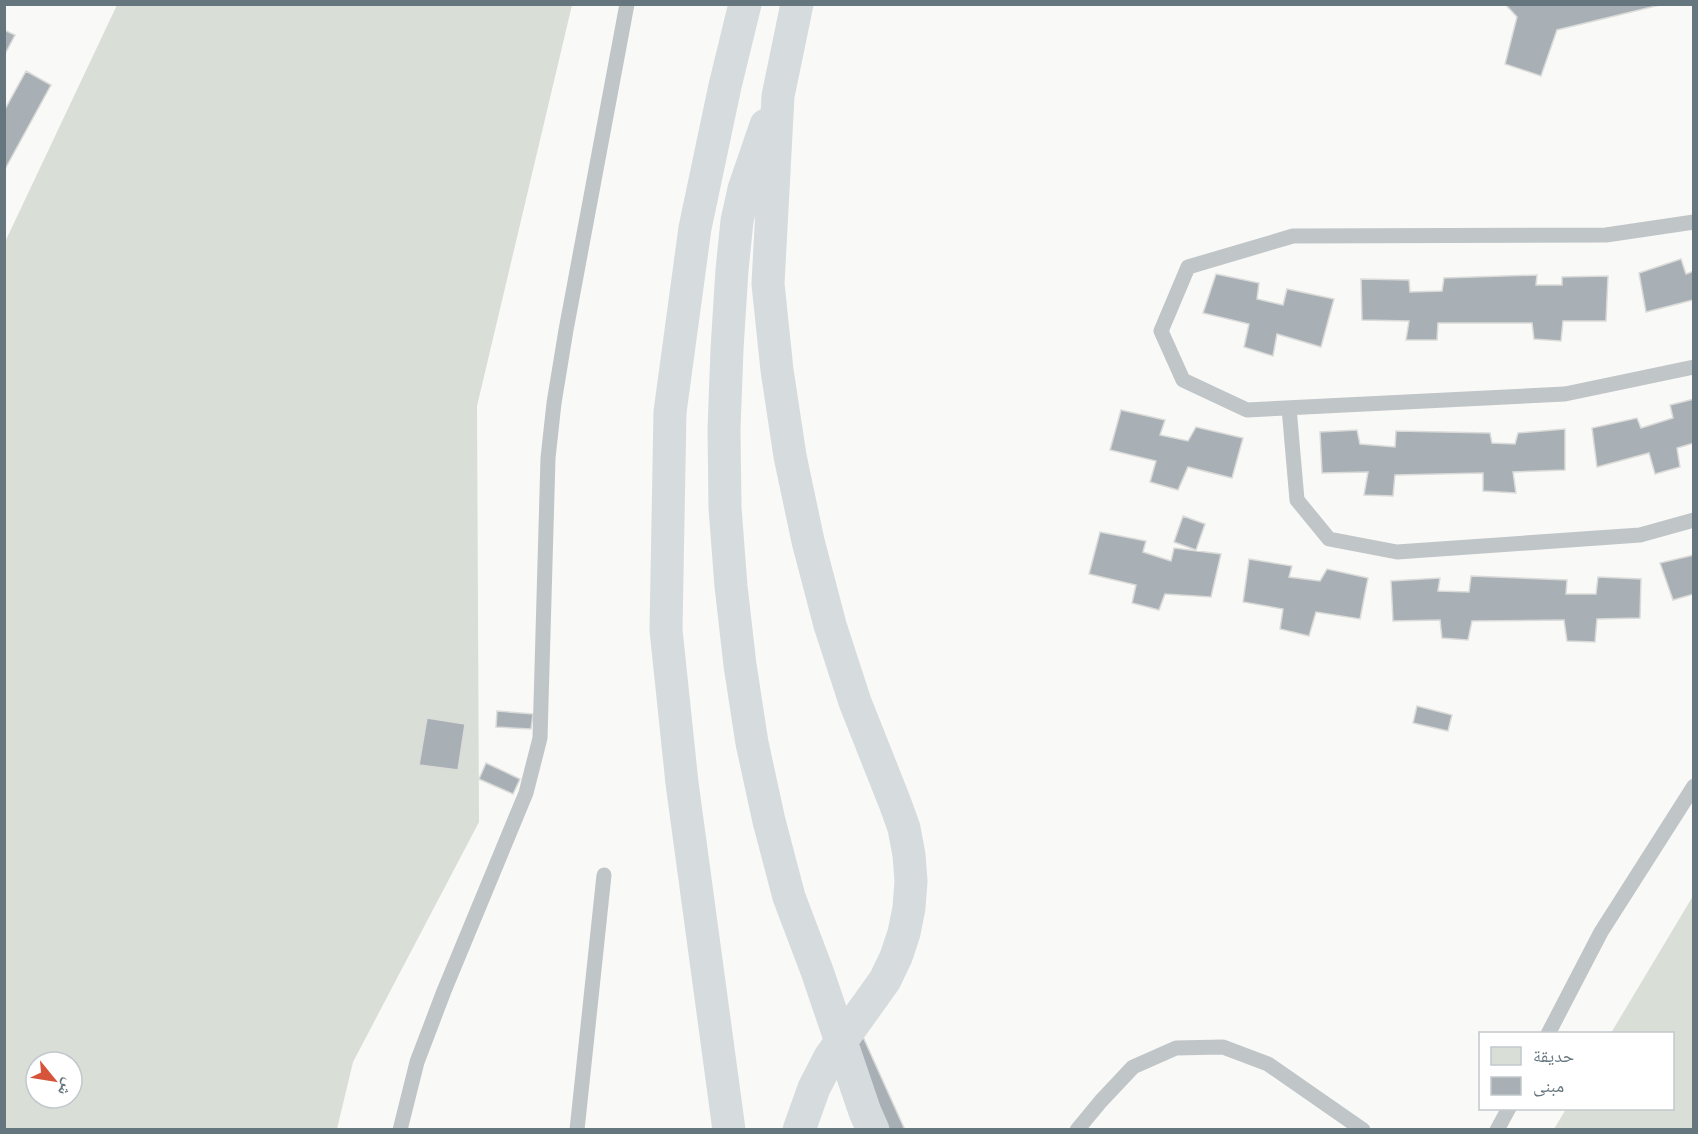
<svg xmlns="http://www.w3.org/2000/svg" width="1698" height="1134" font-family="Inter,'Noto Naskh Arabic',sans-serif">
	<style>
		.green { fill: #d9ded6; fill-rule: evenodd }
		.building { fill: #a8b0b5; stroke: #dbdbd9; stroke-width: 1.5 }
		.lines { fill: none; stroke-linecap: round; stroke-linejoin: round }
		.service { stroke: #c0c5c8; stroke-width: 15 }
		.trunk { stroke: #d6dbde; stroke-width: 33 }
	</style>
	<rect width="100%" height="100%" fill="#f9f9f7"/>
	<path class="green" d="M117,5H572L477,406L479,822L353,1062L337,1129L5,1130V242ZM36,1062H72V1098H36Z
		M1693,896V1129H1554L1566,1109L1672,1108V1034L1611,1033Z"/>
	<path class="building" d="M1505,4H1664L1557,30L1541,76L1505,64L1517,17Z
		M4,30L15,35L4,56Z
		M26,71L51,85L4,171V111Z
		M1681,259L1686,274L1694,271V308L1693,300L1646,312L1639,273Z
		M1216,274L1259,283L1257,299L1283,305L1287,289L1334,299L1321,347L1277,334L1273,356L1244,347L1249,324L1203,313Z
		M1537,275L1536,285H1562V277L1608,276L1606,321H1563L1561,341L1534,339L1532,323H1438L1437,340H1406L1409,321L1362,320L1361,279L1409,280L1410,292L1442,291L1444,278Z
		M1694,399V443L1677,448L1680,467L1655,474L1649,453L1597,467L1592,428L1637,418L1641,428L1673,418L1670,405Z
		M1121,410L1165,420L1160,435L1188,441L1196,427L1243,438L1232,478L1188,467L1178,490L1150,482L1156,461L1110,450Z
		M1565,429V470L1513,472L1516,493L1483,491V473L1395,475L1393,496L1364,495L1368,472L1322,473L1320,432L1357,430L1360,444L1395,447L1396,431L1490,433L1492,443L1515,444L1518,433Z
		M1183,516L1205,524L1196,550L1174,542Z
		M1100,532L1146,541L1143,552L1171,561L1174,548L1221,554L1211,597L1165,594L1159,610L1132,603L1136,585L1089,574Z
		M1694,555V594L1673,600L1660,563Z
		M1249,559L1292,566L1289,577L1320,581L1327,569L1368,578L1360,619L1316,612L1309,636L1280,629L1283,609L1243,602Z
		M1471,576L1567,580L1566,594H1596L1598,577L1641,579L1640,618L1597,619L1595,642L1567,641L1564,620L1472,621L1468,640L1442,638L1440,620L1393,621L1391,581L1440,578L1438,591L1469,592Z
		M1417,706L1452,715L1448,731L1413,723Z
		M497,711L533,714L531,729L496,727Z
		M427,718L465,724L458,770L419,765Z
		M486,763L520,779L513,794L479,779Z
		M850,1008L905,1130H871Z"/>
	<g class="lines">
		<path class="service" d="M1694,222L1606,235L1293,236L1188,267L1161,331L1183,380L1247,410L1565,394L1694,367
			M1289,408L1297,500L1329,539L1397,552L1640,535L1694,520
			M1548,1034L1601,932L1694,786
			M400,1130L417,1062L444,991L526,793L540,738L548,458L554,403L566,330L627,4
			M577,1130L604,875
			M1077,1130L1101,1101L1133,1067L1176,1048L1223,1047L1268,1064L1363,1130
			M1497,1130L1509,1108"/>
		<path class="trunk" d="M797,4L778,96L768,284L777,370L790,456L808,541L830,625L855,702L895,803L904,828L909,855L911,881L909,908L904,933L896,957L885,980L830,1057L814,1088L799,1130
			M766,125L744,189L737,221L732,270L727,349L724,429L725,508L731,586L740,665L752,743L769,821L789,897L817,971L865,1112L873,1130
			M729,1130L682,783L666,630L670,412L695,228L725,86L745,4"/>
	</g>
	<rect width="1698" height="1134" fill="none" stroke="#66767f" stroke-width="12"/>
	<rect x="1479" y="1032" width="195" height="78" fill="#ffffff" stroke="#c2c8cc" stroke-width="1.5"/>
	<rect x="1491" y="1047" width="30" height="18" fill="#d9ded6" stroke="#c2c8cc" stroke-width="1.5"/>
	<text x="1533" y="1062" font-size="18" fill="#66767f">حديقة</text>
	<rect x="1491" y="1077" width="30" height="18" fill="#a8b0b5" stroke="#c2c8cc" stroke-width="1.5"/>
	<text x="1533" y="1092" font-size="18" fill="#66767f">مبنى</text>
	<g transform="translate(54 1080) rotate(120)"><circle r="28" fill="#ffffff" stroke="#c2c8cc" stroke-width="1.5"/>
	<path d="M0-4.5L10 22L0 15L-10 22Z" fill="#d6553a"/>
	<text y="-9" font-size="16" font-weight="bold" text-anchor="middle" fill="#66767f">ش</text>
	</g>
</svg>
